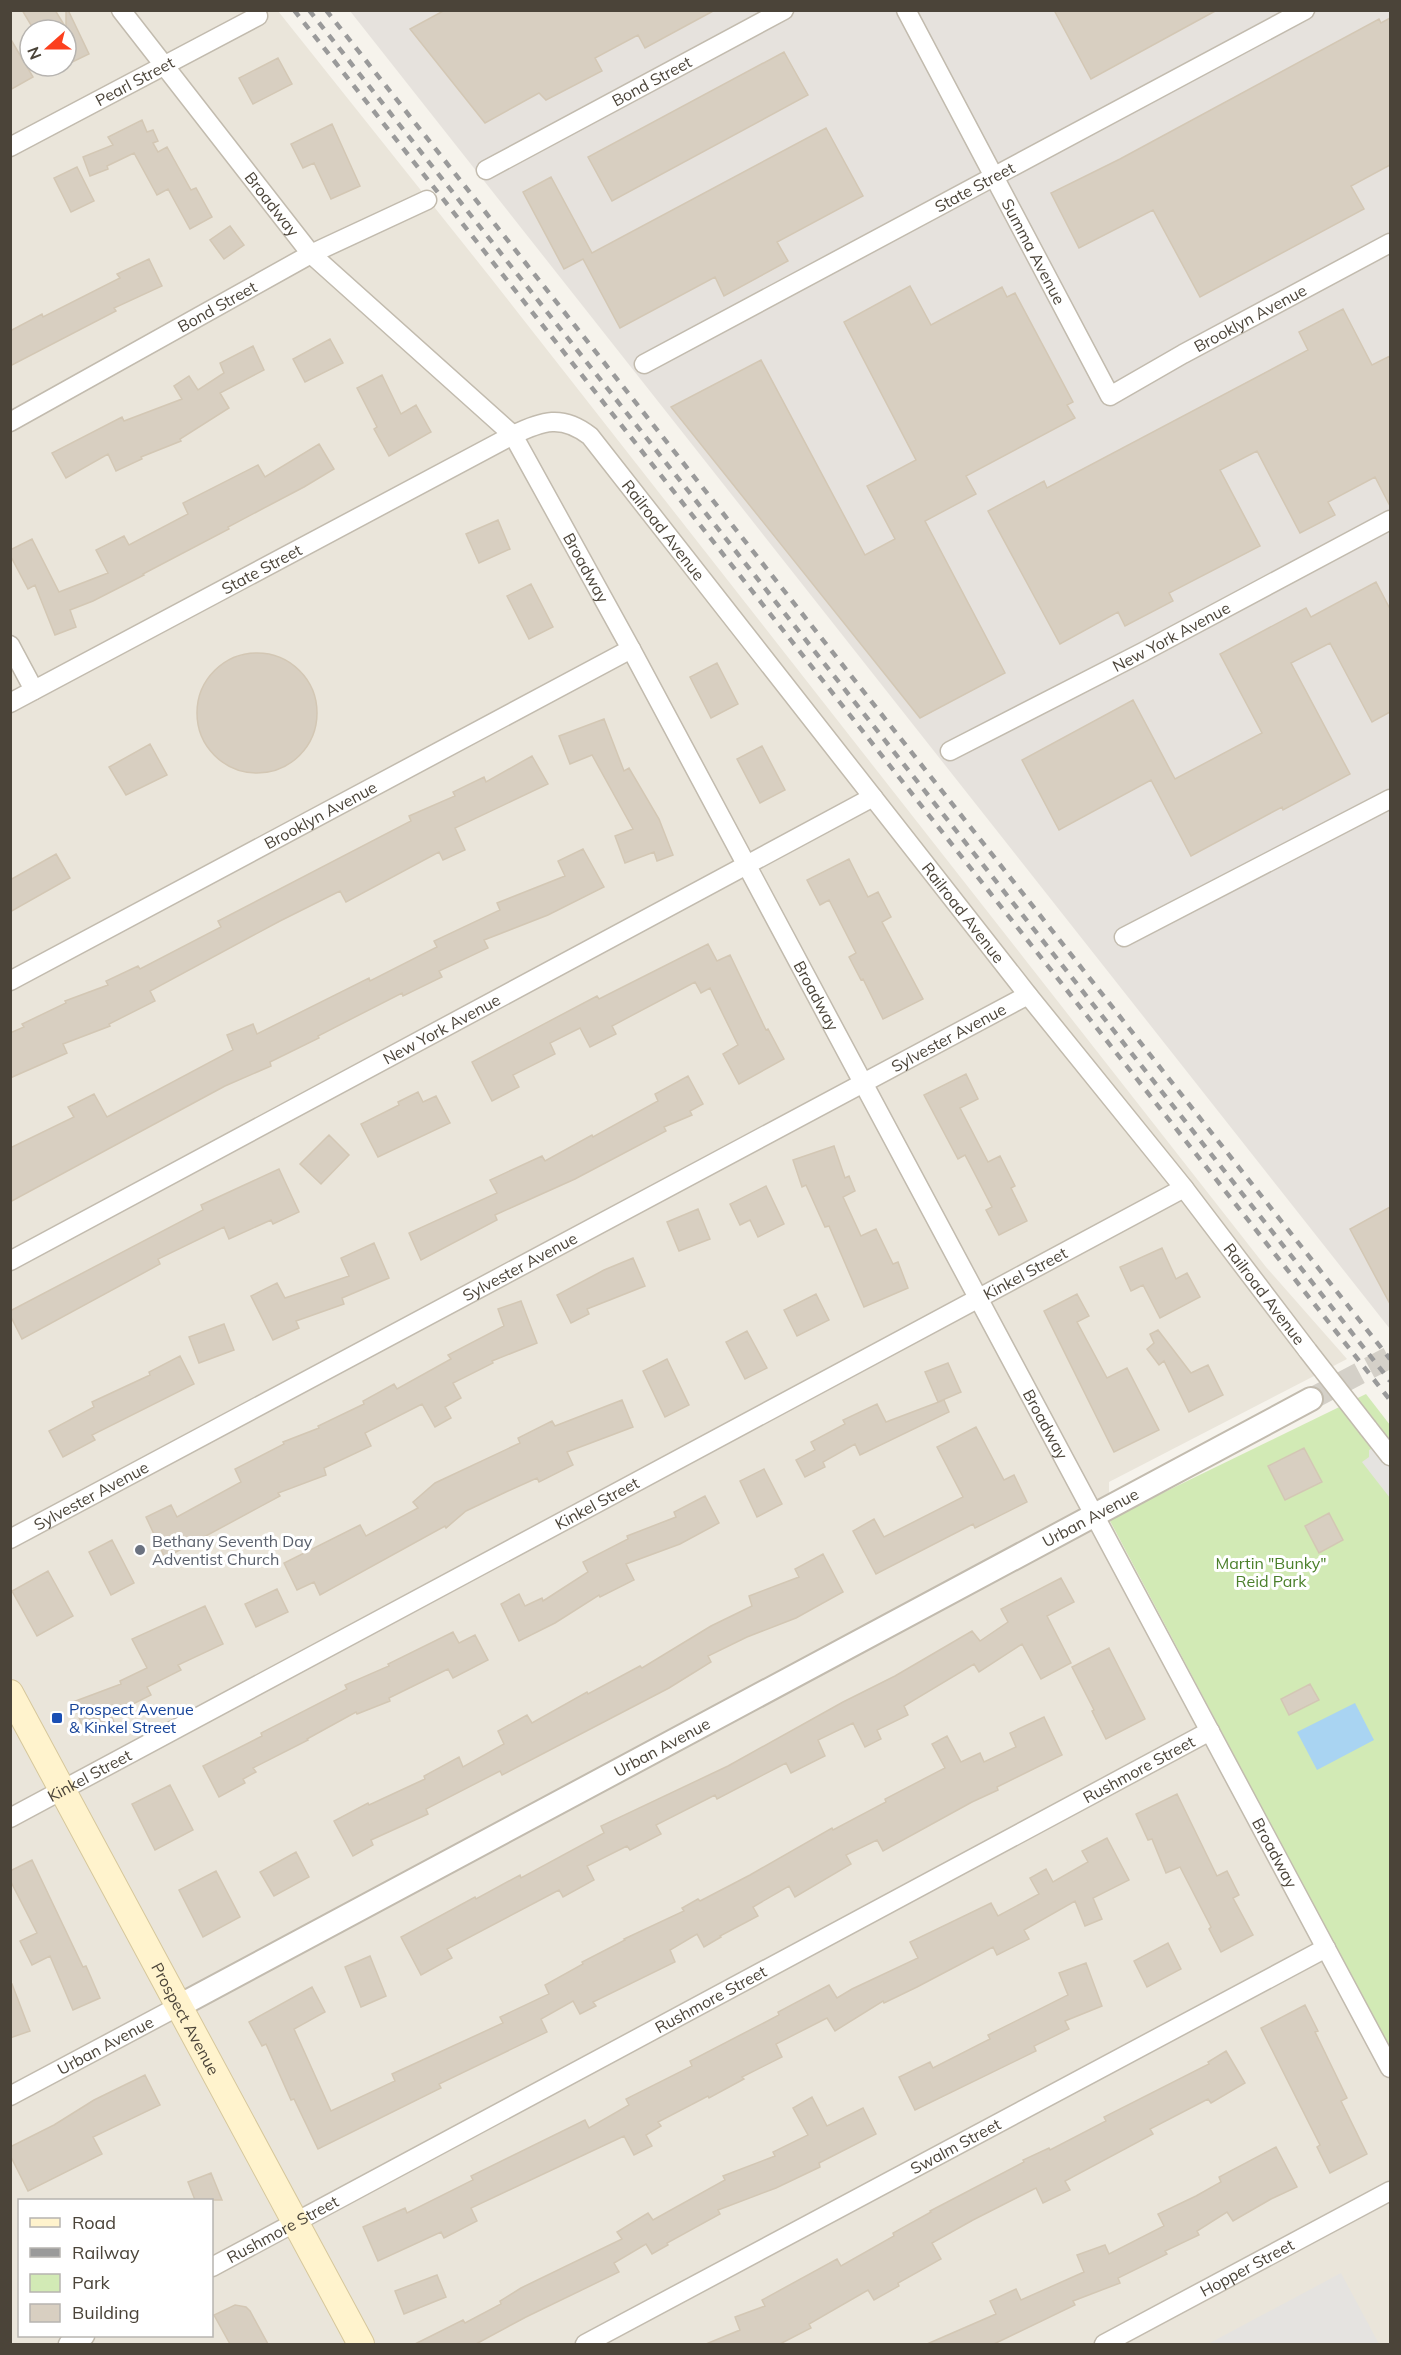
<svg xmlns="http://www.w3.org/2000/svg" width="1401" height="2355" font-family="Mulish,sans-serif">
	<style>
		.residential { fill: #eae5da; fill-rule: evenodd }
		.industrial { fill: #e6e2dd }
		.green { fill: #d2eab5 }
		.parking { fill: #e5e3e0 }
		.water { fill: #a9d4f2 }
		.building { fill: #d8cfc1; stroke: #d3c7b4; stroke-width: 1.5 }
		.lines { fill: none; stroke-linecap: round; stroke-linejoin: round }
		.tertiary-tunnel { stroke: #d4d0c8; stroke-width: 22; stroke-dasharray: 22 11; stroke-linecap: butt }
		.minor-casing { stroke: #c2bbae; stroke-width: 21 }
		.tertiary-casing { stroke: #c2bbae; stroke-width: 26 }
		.secondary-casing { stroke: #d6c79b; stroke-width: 28 }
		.minor { stroke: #fff; stroke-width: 18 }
		.tertiary { stroke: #fff; stroke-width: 22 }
		.secondary { stroke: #fff3cd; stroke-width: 26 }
		.rail { stroke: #9a9a9a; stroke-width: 4.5; stroke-dasharray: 8 8; stroke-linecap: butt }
		.minor-bridge-casing { stroke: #c2bbae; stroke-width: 21; stroke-linecap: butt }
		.minor-bridge { stroke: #fff; stroke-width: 18 }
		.worship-dot { fill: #6b7280; stroke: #fff; stroke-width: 2 }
		.transit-dot { fill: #1a4fb4; stroke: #fff; stroke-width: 2 }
		.labels { text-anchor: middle; stroke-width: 6; stroke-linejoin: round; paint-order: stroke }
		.street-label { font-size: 16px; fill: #4b4439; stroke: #fff }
		.worship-label { font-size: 16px; fill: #5b616d; stroke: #fff; text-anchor: start }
		.park-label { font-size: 16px; fill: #4a7f2a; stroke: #fff }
		.transit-label { font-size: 16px; fill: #164399; stroke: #fff; text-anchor: start }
	</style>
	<rect width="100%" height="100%" fill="#f6f3ec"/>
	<path class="residential" d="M11,11H278L490,277L1266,1267L1347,1359L1109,1482V1519L1390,2050V2344H11ZM30,30H66V66H30ZM20,2200H212V2336H20Z"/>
	<path class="industrial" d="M350,11H1390V1329Z"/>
	<path class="green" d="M1366,1394L1390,1425V2050L1109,1519Z"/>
	<path class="parking" d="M1375,1447L1390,1467V1498L1362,1462L1369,1457V1450Z
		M1341,2273L1379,2344H1208Z"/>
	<path class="water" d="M1355,1703L1374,1740L1317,1770L1297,1732Z"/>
	<path class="building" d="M22,10H55L66,28V10H68L89,54L66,65V30H34Z
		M445,10H715L645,48L638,35L595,58L602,71L546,100L539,93L485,123L410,29Z
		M1054,10H1217L1091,79Z
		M1390,18V165L1351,186L1364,209L1200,297L1153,210L1079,248L1051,193L1120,159L1379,19L1381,23Z
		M10,38L33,77L10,90Z
		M784,52L808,95L612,201L588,157Z
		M278,58L292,84L253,104L239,78Z
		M142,120L147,132L153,130L158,141L153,143L158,152L167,147L191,190L196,188L212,217L190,229L168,189L157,195L134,153L107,166L108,169L90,176L83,157L113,145L108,137Z
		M332,124L360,186L331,199L314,163L303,168L291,144Z
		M826,128L863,196L777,242L788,261L724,296L715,277L620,328L583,259L564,269L523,192L551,177L592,253Z
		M77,167L94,201L71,212L54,178Z
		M230,226L244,245L224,259L210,240Z
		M149,259L162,286L114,308L116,311L10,366V331L42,314L43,317L120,278L117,274Z
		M910,286L931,325L1002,287L1007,297L1015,293L1073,402L1067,405L1075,418L966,476L976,494L925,521L1005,673L920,718L671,407L761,360L865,555L895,539L867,486L916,460L844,322Z
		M1343,309L1372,365L1390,356V506L1375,477L1328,502L1335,515L1300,533L1257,451L1220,470L1260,546L1169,593L1173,601L1125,626L1118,612L1060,644L988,511L1044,481L1047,488L1308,350L1299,332Z
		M330,339L343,363L305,382L293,359Z
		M253,346L264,370L220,393L229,408L180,439L181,441L141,457L142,459L116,471L108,454L66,478L52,453L122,417L124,421L182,399L174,386L189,376L198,390L224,373L220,363Z
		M382,375L401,414L416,405L431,432L389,456L374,429L377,427L357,388Z
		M319,444L334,469L304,487L228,527L229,529L143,574L144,575L93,601L70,610L76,627L55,635L35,585L28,589L10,555V550L32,539L59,592L108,573L96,550L124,536L129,545L188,514L183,503L258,465L265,477Z
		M498,520L510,549L479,563L466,534Z
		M1376,582L1390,609V712L1372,722L1330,643L1291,663L1350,774L1283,810L1282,807L1191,856L1151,780L1059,830L1022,760L1133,700L1175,779L1262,733L1220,654L1306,608L1311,617Z
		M531,584L553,627L529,639L507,596Z
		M197 713a60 60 0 1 1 120 0a60 60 0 1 1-120 0Z
		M717,663L738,704L711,718L690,677Z
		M604,719L624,771L629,768L659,819L673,855L657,861L654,852L625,863L615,836L633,829L592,755L570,764L559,736Z
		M150,744L167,775L126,795L109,767Z
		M762,746L785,790L760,803L737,759Z
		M532,756L548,784L455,828L465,850L443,860L439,852L346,902L340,891L280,921L150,991L155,1001L109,1024L110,1026L63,1044L67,1053L10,1078V1033L24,1027L22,1024L66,1003L65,1001L108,985L106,981L138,966L140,969L221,927L218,921L411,821L409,816L455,796L453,792L484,777L486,782Z
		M583,849L604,887L548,915L484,940L488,948L439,971L442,977L403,996L402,993L318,1036L319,1038L270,1062L271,1066L225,1086L10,1202V1148L74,1117L68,1107L94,1094L107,1117L233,1050L227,1035L253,1024L257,1034L369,978L370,981L437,947L434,941L500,910L497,903L565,876L558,861Z
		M56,854L70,878L10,912V880Z
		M849,859L868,897L878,892L891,917L882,922L923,999L883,1019L863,979L861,980L849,957L856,953L829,900L820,905L807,880Z
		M708,944L717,961L730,955L766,1030L768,1029L784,1059L739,1084L723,1054L738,1045L710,988L701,993L695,982L612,1026L616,1034L590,1047L580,1028L550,1043L555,1054L513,1075L519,1087L492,1101L472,1062L597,996L599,999Z
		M966,1074L978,1099L960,1108L988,1162L1000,1156L1015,1186L1011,1188L1027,1221L999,1235L986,1210L992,1207L965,1155L958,1159L924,1095Z
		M688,1076L703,1104L690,1111L692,1115L664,1127L666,1131L575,1179L495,1215L497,1220L421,1260L409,1233L497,1193L490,1180L542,1156L545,1161L592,1135L593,1137L658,1101L655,1094Z
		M418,1092L423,1102L436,1096L450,1123L378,1157L361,1124L399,1105L398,1102Z
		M329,1135L349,1155L321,1184L300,1164Z
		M834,1146L845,1178L849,1176L855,1191L843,1197L861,1236L876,1229L893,1264L898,1262L908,1288L864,1307L829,1226L825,1227L806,1185L802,1187L793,1160Z
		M279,1169L299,1212L273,1224L271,1220L229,1239L224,1227L158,1259L160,1264L22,1339L10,1315V1311L203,1210L201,1205Z
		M766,1186L784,1224L758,1237L750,1220L740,1225L730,1204Z
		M1390,1207V1304L1350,1229Z
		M698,1209L710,1239L679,1251L667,1222Z
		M374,1243L389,1278L342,1298L344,1304L296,1321L299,1328L273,1340L251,1296L277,1283L285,1298L349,1276L341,1258Z
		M1162,1248L1176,1279L1187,1273L1200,1297L1160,1318L1143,1285L1131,1291L1120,1267Z
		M633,1258L645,1286L587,1309L589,1314L571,1323L557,1295L604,1270Z
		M816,1294L829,1320L797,1336L784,1310Z
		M1077,1294L1089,1316L1077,1322L1107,1378L1127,1368L1159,1430L1114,1452L1044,1311Z
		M521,1301L537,1343L492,1361L493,1363L453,1383L461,1398L445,1407L451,1418L435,1427L422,1404L365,1433L371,1446L324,1468L326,1475L278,1493L280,1496L165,1558L146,1517L171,1505L177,1517L241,1482L235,1469L284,1444L283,1442L319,1428L318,1426L364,1404L363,1401L394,1384L397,1389L451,1359L448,1355L504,1326L498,1309Z
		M224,1324L234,1350L199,1363L189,1337Z
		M1158,1330L1191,1373L1208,1365L1223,1395L1189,1412L1164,1361L1159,1365L1147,1349L1154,1343L1150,1334Z
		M747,1331L767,1368L745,1379L726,1342Z
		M180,1356L194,1384L92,1435L95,1440L63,1457L49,1431L94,1407L92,1402L150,1375L149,1372Z
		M667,1359L689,1405L665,1417L643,1371Z
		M948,1363L961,1392L938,1402L925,1372Z
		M622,1400L633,1427L567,1452L573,1465L539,1482L537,1478L508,1491L466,1511L446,1528L445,1526L320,1595L314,1582L297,1590L284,1563L360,1525L366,1536L418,1508L413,1502L435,1483L520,1443L518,1438L552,1421L555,1426Z
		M944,1400L949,1412L860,1455L855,1444L823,1462L825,1467L805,1477L796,1460L815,1450L811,1442L845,1424L843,1420L877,1404L886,1422Z
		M976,1427L1004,1480L1014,1475L1027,1502L975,1528L973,1524L876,1574L853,1531L874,1519L884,1537L963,1497L937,1447Z
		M1304,1448L1322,1482L1285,1500L1268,1466Z
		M764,1469L782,1504L757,1517L740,1481Z
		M705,1496L719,1523L680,1544L626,1564L634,1580L600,1597L599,1595L555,1623L519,1641L501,1604L519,1594L525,1606L542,1598L543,1601L588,1572L583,1562L628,1539L627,1536L676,1517L674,1512Z
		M1329,1513L1343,1540L1319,1553L1305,1526Z
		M112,1540L134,1583L111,1595L89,1552Z
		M823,1554L843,1592L796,1618L747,1637L708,1656L711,1662L669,1688L502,1775L500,1771L426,1809L428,1814L371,1840L373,1845L353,1856L334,1821L368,1803L369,1805L425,1779L424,1776L459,1757L463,1767L504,1744L498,1731L527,1715L532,1723L587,1692L588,1694L640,1666L642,1668L711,1626L752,1606L749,1596L799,1577L795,1569Z
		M48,1571L73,1616L37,1636L12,1591Z
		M1061,1578L1074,1602L1047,1616L1071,1663L1041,1679L1022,1644L979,1672L974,1664L904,1706L908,1715L877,1730L881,1739L865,1747L853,1723L818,1740L825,1756L791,1773L786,1763L717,1799L715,1795L656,1825L661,1834L630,1850L627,1846L587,1866L594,1880L563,1897L559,1890L447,1949L452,1958L421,1975L401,1937L475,1897L476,1899L520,1875L521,1878L604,1833L601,1826L728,1766L843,1702L895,1676L972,1631L980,1641L1008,1622L1001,1609Z
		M277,1589L288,1612L256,1627L245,1604Z
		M205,1606L223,1644L178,1665L181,1670L147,1687L151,1695L111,1715L114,1722L85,1733L73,1702L121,1684L120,1681L147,1668L132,1639Z
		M453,1632L459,1643L475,1635L488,1660L453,1678L448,1669L389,1698L390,1701L357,1714L356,1712L307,1739L308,1740L253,1768L256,1772L243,1779L245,1783L219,1797L203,1766L262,1736L261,1733L347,1689L345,1685L389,1666L388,1664Z
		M1109,1648L1145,1719L1106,1739L1092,1711L1094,1710L1072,1667Z
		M1310,1684L1319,1700L1289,1715L1281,1699Z
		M1044,1717L1062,1755L997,1787L998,1790L972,1802L883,1851L877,1840L846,1855L851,1864L795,1897L789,1886L753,1907L758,1916L720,1936L721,1937L704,1947L697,1934L670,1950L675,1962L593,2002L596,2006L580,2014L573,2001L541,2019L547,2032L439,2084L441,2088L318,2149L294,2099L291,2100L266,2044L262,2046L249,2022L312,1987L325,2012L294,2029L331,2111L395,2081L392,2074L503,2023L500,2017L549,1994L545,1985L583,1964L582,1962L625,1940L624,1939L684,1911L682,1908L698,1899L700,1901L750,1875L832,1828L833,1830L886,1802L885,1799L945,1768L932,1744L947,1736L961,1762L980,1753L984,1762L1016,1747L1010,1733Z
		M170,1785L193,1830L155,1850L132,1804Z
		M1177,1794L1217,1876L1227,1871L1239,1895L1233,1898L1253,1935L1221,1952L1209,1929L1211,1927L1180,1867L1166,1873L1152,1839L1148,1840L1136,1814Z
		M1107,1838L1129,1880L1093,1898L1102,1919L1085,1926L1075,1901L1024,1930L1029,1939L997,1955L993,1947L917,1987L884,2003L883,2001L835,2031L827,2018L776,2044L782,2057L742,2077L744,2079L709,2098L708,2096L658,2122L661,2126L646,2135L652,2146L634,2155L624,2136L471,2208L477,2221L444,2238L441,2232L378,2261L363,2227L405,2208L407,2213L473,2180L471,2176L585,2120L589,2128L629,2105L626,2099L692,2066L690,2061L779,2015L778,2012L829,1985L837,1998L852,1989L918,1958L910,1942L991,1903L998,1916L1039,1894L1030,1878L1046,1869L1053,1882L1088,1862L1082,1851Z
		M296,1852L309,1877L274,1896L260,1872Z
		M32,1860L83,1967L86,1966L100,1998L73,2010L50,1956L32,1965L20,1941L37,1933L10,1880V1871Z
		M216,1871L240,1917L203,1937L179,1890Z
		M1168,1943L1181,1969L1147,1987L1134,1961Z
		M370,1956L386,1996L361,2007L345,1967Z
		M1086,1963L1102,2006L1065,2021L1069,2029L1034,2046L1036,2051L915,2110L899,2077L930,2062L933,2068L990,2039L988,2035L1068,1995L1059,1973Z
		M12,1984L30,2031L10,2038V1985Z
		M1305,2005L1318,2031L1315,2032L1347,2098L1341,2101L1367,2154L1330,2173L1317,2147L1320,2145L1261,2028Z
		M1226,2051L1245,2083L1211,2103L1208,2099L1150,2129L1153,2134L1065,2181L1070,2190L1043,2203L1036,2188L973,2220L932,2243L941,2259L898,2283L899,2286L874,2300L868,2290L809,2324L811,2328L780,2344H706L740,2330L735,2317L765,2306L762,2300L837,2259L841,2266L894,2236L893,2233L931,2212L930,2211L1024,2162L1023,2160L1049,2148L1050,2150L1106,2121L1104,2117L1209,2064L1208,2062Z
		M145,2075L160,2105L93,2137L102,2154L28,2191L10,2155V2147L54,2125L94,2100Z
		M812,2097L827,2126L863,2108L876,2134L819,2163L820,2167L776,2188L718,2210L720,2214L667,2243L668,2245L652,2254L646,2244L614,2263L619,2272L526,2317L476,2344H415L463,2320L465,2323L501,2304L500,2301L521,2288L622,2239L617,2232L648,2213L653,2220L725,2180L723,2176L775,2156L773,2152L808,2135L793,2108Z
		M1276,2147L1297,2187L1271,2199L1233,2221L1227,2212L1197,2231L1199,2235L1165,2251L1167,2254L1118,2278L1120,2283L1073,2301L1075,2305L994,2344H927L996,2314L990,2301L1016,2289L1021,2300L1084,2272L1077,2255L1105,2245L1109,2254L1164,2226L1158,2214L1196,2196L1221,2182L1219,2177Z
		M211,2173L222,2200H195L188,2182Z
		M437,2275L446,2297L404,2314L395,2291Z
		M235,2305L246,2307L250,2311L268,2344H230L214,2315Z"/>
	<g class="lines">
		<path class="tertiary-tunnel" d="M1311,1399L1390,1357"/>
		<g class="minor-casing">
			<g id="minor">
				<path id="s1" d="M121,10L311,254L513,435L631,649L1390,2068"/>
				<path id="s2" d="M906,10L1110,396L1183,354L1390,243"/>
				<path id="s3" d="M10,147L258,16"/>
				<path id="s4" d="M486,170L784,10"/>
				<path id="s5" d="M644,364L1305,10"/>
				<path id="s6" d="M10,422L311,254L427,200"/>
				<path d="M10,645L34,690"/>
				<path id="s7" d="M10,703L513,435C542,421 562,414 590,436L1028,995L1184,1188L1308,1351"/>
				<path id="s8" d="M950,751L1143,652L1390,520"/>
				<path d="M1124,937L1390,799"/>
				<path id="s9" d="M10,981L631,649"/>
				<path id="s10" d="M10,1261L873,797"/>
				<path d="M1368,1428L1390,1456"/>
				<path id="s11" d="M10,1539L1028,995"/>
				<path id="s12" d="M10,1818L1184,1188"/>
				<path id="s13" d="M10,2096L179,2006"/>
				<path id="s14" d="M212,2267L1210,1731"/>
				<path d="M68,2344L85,2336"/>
				<path id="s15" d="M585,2344L1326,1948"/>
				<path id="s16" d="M1104,2344L1390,2191"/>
			</g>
		</g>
		<g class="tertiary-casing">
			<g id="tertiary">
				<path id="s17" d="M179,2006L1311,1399"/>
			</g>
		</g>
		<g class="secondary-casing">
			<g id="secondary">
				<path id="s18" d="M10,1693L361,2344"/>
			</g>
		</g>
		<use href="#minor" class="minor"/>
		<use href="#tertiary" class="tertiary"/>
		<use href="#secondary" class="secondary"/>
		<path class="rail" d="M294,10L1390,1400
			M309,10L1390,1381
			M326,10L1390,1359"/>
		<g class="minor-bridge-casing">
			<path id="minor-bridge" d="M1308,1351L1368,1428"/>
		</g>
		<use href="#minor-bridge" class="minor-bridge"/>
	</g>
	<circle class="worship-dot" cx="140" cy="1550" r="6"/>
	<rect class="transit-dot" x="51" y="1712" width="12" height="12" rx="3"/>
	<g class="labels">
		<g class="street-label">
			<text dy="6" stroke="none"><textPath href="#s3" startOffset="141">Pearl Street</textPath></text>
			<text dy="6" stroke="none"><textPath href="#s4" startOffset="188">Bond Street</textPath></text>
			<text dy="6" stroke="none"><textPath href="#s5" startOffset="375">State Street</textPath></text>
			<text dy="6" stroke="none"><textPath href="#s1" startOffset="246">Broadway</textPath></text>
			<text dy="6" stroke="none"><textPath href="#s2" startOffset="273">Summa Avenue</textPath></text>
			<text dy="6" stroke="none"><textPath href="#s6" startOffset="237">Bond Street</textPath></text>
			<text dy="6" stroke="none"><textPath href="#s2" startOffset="597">Brooklyn Avenue</textPath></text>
			<text dy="6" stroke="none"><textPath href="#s7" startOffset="772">Railroad Avenue</textPath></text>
			<text dy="6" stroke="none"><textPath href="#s1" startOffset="732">Broadway</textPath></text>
			<text dy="6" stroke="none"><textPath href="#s7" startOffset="285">State Street</textPath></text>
			<text dy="6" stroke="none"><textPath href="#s8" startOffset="249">New York Avenue</textPath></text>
			<text dy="6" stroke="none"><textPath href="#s9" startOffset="352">Brooklyn Avenue</textPath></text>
			<text dy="6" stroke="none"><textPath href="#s7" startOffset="1258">Railroad Avenue</textPath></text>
			<text dy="6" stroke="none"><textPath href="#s1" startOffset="1218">Broadway</textPath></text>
			<text dy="6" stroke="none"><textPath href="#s10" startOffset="490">New York Avenue</textPath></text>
			<text dy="6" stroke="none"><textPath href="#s11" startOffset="1064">Sylvester Avenue</textPath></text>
			<text dy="6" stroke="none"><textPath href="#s11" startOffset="578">Sylvester Avenue</textPath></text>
			<text dy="6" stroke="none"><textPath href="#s12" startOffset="1152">Kinkel Street</textPath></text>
			<text dy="6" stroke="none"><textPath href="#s7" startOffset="1744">Railroad Avenue</textPath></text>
			<text dy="6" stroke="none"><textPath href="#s1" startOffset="1704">Broadway</textPath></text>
			<text dy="6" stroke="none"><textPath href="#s11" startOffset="92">Sylvester Avenue</textPath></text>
			<text dy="6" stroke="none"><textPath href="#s12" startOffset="666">Kinkel Street</textPath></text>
			<text dy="6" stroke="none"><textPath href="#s17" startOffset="1034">Urban Avenue</textPath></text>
			<text dy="6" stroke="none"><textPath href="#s17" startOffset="548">Urban Avenue</textPath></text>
			<text dy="6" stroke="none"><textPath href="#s14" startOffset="1052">Rushmore Street</textPath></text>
			<text dy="6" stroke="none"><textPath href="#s12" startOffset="90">Kinkel Street</textPath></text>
			<text dy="6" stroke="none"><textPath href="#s1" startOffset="2190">Broadway</textPath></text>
			<text dy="6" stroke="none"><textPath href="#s14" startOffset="566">Rushmore Street</textPath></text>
			<text dy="6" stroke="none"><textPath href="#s18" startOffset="370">Prospect Avenue</textPath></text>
			<text dy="6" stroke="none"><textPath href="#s13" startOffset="108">Urban Avenue</textPath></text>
			<text dy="6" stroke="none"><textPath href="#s15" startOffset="420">Swalm Street</textPath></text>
			<text dy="6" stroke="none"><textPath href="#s14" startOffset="80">Rushmore Street</textPath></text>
			<text dy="6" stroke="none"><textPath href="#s16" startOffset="162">Hopper Street</textPath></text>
		</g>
		<g class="worship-label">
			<text x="152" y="1547">Bethany Seventh Day<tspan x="152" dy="18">Adventist Church</tspan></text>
		</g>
		<g class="park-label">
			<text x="1271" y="1569">Martin "Bunky"<tspan x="1271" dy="18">Reid Park</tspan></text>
		</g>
		<g class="transit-label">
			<text x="69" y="1715">Prospect Avenue<tspan x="69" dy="18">&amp; Kinkel Street</tspan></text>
		</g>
	</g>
	<rect width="1401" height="2355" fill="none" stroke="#4b4439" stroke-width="24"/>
	<rect x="18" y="2199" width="195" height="138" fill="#ffffff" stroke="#b7b4b0" stroke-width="1.5"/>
	<rect x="30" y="2218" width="30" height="9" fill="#fff3cd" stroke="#b7b4b0" stroke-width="1.5"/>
	<text x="72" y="2229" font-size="18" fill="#4b4439">Road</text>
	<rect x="30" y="2248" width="30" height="9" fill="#9a9a9a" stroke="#b7b4b0" stroke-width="1.5"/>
	<text x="72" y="2259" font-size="18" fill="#4b4439">Railway</text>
	<rect x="30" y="2274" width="30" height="18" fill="#d2eab5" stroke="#b7b4b0" stroke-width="1.5"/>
	<text x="72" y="2289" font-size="18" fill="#4b4439">Park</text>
	<rect x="30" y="2304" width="30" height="18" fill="#d8cfc1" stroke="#b7b4b0" stroke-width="1.5"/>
	<text x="72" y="2319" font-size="18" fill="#4b4439">Building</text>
	<g transform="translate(48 48) rotate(249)"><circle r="28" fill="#ffffff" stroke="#b7b4b0" stroke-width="1.5"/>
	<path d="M0-4.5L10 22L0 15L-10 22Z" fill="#fc3f1d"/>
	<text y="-9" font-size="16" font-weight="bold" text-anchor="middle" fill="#4b4439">N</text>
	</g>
</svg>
